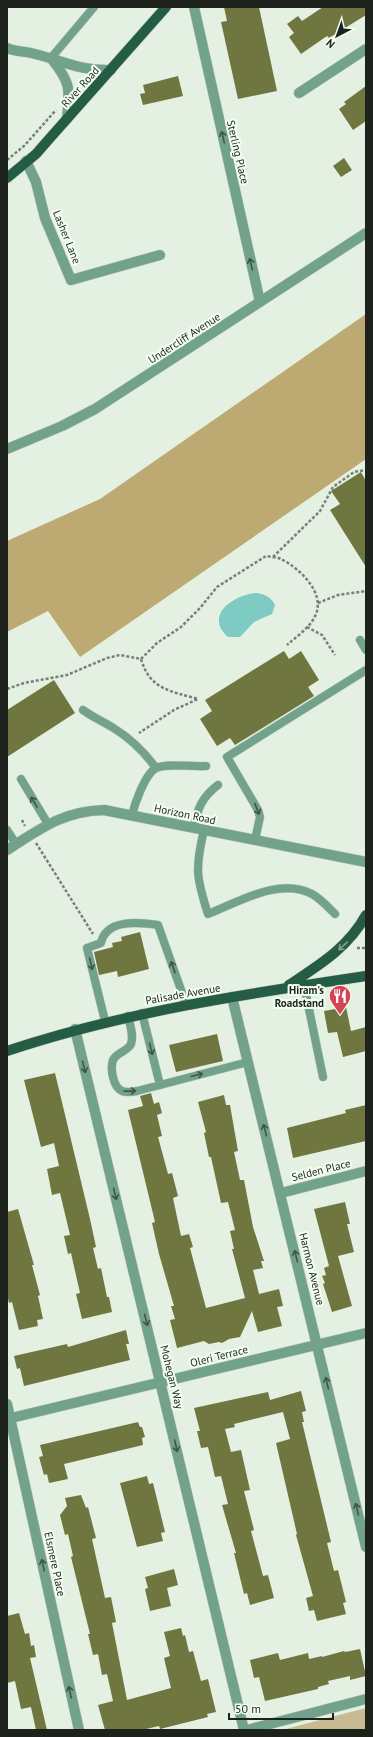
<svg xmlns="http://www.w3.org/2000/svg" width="373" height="1737" font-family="'PT Sans',sans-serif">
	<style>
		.green { fill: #c8ba92 }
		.forest { fill: #bda972 }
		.water { fill: #7ecbc4 }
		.building { fill: #6f7640 }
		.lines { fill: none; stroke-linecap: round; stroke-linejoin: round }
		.service-casing { stroke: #c0cbbe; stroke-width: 9 }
		.minor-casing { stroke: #c0cbbe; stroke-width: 11 }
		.primary-casing { stroke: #c0cbbe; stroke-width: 11 }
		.path { stroke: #788077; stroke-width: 2.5; stroke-dasharray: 3 2; stroke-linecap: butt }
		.service { stroke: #72a28b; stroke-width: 8 }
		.minor { stroke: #72a28b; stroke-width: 10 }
		.primary { stroke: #255c45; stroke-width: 10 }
		.oneway { stroke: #405549 }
		.oneway2 { stroke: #81a592 }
		.labels { text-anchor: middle; stroke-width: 4; stroke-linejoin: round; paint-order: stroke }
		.street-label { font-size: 11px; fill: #1e221d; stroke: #f2feef }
		.poi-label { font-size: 11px; font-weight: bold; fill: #1e221d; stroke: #f2feef; text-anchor: end }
	</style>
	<rect width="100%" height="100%" fill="#e4f0e1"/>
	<path class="green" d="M366,1708V1730H282Z"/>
	<path class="forest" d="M366,314V459L80,657L48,611L7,632V541L100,499Z"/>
	<path class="water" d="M257,593C266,595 271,597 275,605L272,614L254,622L240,637H228C203,615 235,594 257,593Z"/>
	<path class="building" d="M224,7H259L277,91L238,99L221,22L227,21Z
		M323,7H366V15L329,38L327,36L301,54L289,37L294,33L287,24L298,16L302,21Z
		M178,76L183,96L143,105L140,94L145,93L143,85Z
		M366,86V121L353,130L339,109L346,104L344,102Z
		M344,158L352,170L341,177L333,166Z
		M361,472L366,481V567L330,510L340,504L331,491Z
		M284,651L289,659L301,651L319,680L308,687L314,696L235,745L230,738L217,746L200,719L212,711L205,700Z
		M54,680L75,713L7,757V710Z
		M140,932L149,969L118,977L117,971L99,975L94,952L113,947L112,943L122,941L121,937Z
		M346,1007L351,1031L366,1027V1051L343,1057L337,1032L328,1033L324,1011Z
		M217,1034L223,1061L176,1072L169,1045Z
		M55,1073L90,1219L96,1247L93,1248L98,1269L101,1268L107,1297H109L112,1312L82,1319L76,1294L80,1293L71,1253L68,1254L64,1236L70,1235L60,1193L52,1195L47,1169L59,1166L54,1143L41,1147L24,1080Z
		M151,1093L154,1104L159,1102L162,1113L157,1115L162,1136L158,1137L168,1174L172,1173L178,1196L173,1198L181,1236L189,1234L193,1247L190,1248L206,1308L245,1298L232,1249H234L230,1231L235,1230L228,1202L221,1203L211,1157H209L204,1133L206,1132L198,1102L224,1095L226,1105H230L238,1151L234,1152L240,1180H244L253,1227L264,1261H261L263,1268L253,1270L259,1294L279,1289L283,1306L277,1307L282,1326L258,1332L252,1311L240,1337L229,1339L222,1343L219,1342L209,1344L204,1341L177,1348L170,1320L175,1319L171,1306H174L159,1254L152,1223L155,1222L128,1110L143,1106L140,1096Z
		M366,1105V1141L293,1158L287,1128L346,1113L345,1110Z
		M345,1202L350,1224H347L354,1252L338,1256L352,1306L332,1312L323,1284L325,1283L322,1276L326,1275L324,1268L329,1266L314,1209Z
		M18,1209L34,1265H32L40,1295L38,1296L43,1319L37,1320L38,1326L19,1330L12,1302L9,1303L7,1294V1212Z
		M126,1330L129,1344H126L130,1360L24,1386L20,1368L17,1369L14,1356L67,1344L68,1347Z
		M301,1391L306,1411L302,1412L304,1422H302L331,1542L327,1543L334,1571L338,1570L346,1602L343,1603L346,1614L317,1621L314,1610L309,1611L306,1598L313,1596L296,1535L297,1534L276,1443L290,1439L283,1412L234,1424L235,1427L225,1429L231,1452L241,1450L250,1490L244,1491L254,1530L251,1531L263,1576L268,1575L274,1598L250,1605L247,1593L244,1594L234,1553H236L222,1505L228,1504L221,1476L215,1477L208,1447L201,1448L197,1431H200L194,1408L268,1392L270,1400Z
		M138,1422L140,1427H142L145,1437L142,1438L143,1445L64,1464L68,1479L49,1483L47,1474L44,1475L39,1457L43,1456L40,1445Z
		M147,1476L149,1484L153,1483L165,1532L161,1533L163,1541L137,1547L120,1483Z
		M81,1495L86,1508L88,1507L96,1538L92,1539L105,1598L111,1597L116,1622L112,1623L127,1700L171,1688L164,1658L170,1656L164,1632L181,1628L183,1636L185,1635L189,1652L193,1651L201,1681L208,1679L216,1712L207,1714L208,1717L160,1729L159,1726L142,1730H105L98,1705L113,1701L107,1674L102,1675L98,1654L93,1655L88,1634H90L71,1557L73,1556L68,1534L65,1535L60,1515L67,1506L65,1498Z
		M174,1569L178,1585L167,1588L171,1606L150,1611L145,1589L148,1588L145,1577Z
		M19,1613L25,1634L29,1633L31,1646L34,1645L36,1657L30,1658L47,1730H36L31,1707L21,1709L15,1681L7,1683V1616Z
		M360,1649L366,1676L350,1680V1676L328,1681L329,1684L318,1687V1689L265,1701L259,1677L254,1678L250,1660L278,1653L280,1660L308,1653L309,1659L322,1656V1657L344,1651L345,1652Z"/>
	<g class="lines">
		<g class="service-casing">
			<path id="service" d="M51,58L94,7
				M360,640L366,650
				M83,710C94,718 104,722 115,729C131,739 145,753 156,768
				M21,779L48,824
				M132,815C135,803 145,774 156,768C167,763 193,767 206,766
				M194,828C197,809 202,797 218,785
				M7,830L16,844
				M204,830C195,868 196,877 208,914C239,902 279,877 312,894C321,899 328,907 335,914
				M255,840L260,817L258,810L227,757L366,670
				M304,985L323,1077
				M142,1013L160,1085
				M128,1016C130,1025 134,1035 131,1044C128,1051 116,1053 113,1060C110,1069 113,1087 122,1091C127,1093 132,1092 137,1091L248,1062
				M105,1021L87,948L101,943C106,919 138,922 158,925L186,1004"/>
		</g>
		<g class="minor-casing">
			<path id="minor" d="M194,7L260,302
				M7,48C15,52 26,51 35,54C64,61 79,71 111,70
				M51,58C71,83 70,88 67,119
				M299,93L366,49
				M26,161L36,182L45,218L71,280L160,255
				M7,449L62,426L95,409L366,233
				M7,850C40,829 63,811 104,810L366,862
				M232,997L366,1547
				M75,1029L244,1730
				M281,1193L366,1171
				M7,1404L79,1730
				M7,1419L366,1333
				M247,1730L366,1699"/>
		</g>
		<g class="primary-casing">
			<path id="primary" d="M7,178L36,154L50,138L166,7
				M289,985C319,965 348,948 366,915
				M7,1051C124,1012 245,994 366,976"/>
		</g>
		<path class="path" d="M7,160L24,146L56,110
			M273,557L320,511L333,487L354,472L366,470
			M318,603L338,595L366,591
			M307,627L322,635L335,655
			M141,659L157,643L181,627L200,608L217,587L266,556C271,557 277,557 281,559C299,568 325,592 316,614C311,627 297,636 287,645
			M7,689L24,683L67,675L107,658L120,655L141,659C150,690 171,691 198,699L174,710L139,733
			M22,820L25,826
			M36,843L93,934
			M357,948H366"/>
		<use href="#service" class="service"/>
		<use href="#minor" class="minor"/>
		<use href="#primary" class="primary"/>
	</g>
	<defs><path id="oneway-shaft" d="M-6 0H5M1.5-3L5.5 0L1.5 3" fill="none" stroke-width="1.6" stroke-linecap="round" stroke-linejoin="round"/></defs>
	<g class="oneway">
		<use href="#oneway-shaft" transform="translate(223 137) rotate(-103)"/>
		<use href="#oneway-shaft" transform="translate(251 264) rotate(-103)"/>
		<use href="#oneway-shaft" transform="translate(34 802) rotate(-121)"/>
		<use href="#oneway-shaft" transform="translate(257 809) rotate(69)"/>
		<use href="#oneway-shaft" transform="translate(91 964) rotate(76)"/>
		<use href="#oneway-shaft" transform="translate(173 967) rotate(-110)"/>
		<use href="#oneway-shaft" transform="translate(151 1049) rotate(76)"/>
		<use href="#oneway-shaft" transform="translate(84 1067) rotate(76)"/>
		<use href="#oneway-shaft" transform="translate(197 1075) rotate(-14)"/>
		<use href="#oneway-shaft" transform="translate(130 1091) rotate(-1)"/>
		<use href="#oneway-shaft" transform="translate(265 1130) rotate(-104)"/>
		<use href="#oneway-shaft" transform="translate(115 1194) rotate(76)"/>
		<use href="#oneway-shaft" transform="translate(296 1256) rotate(-104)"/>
		<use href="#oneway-shaft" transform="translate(146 1320) rotate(76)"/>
		<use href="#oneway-shaft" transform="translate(327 1383) rotate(-103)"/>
		<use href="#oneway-shaft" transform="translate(176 1446) rotate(77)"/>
		<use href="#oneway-shaft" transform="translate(357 1509) rotate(-103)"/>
		<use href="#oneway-shaft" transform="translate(43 1565) rotate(-102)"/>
		<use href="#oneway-shaft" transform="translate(70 1692) rotate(-102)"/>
	</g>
	<use class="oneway2" href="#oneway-shaft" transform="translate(343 946) rotate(136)"/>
	<defs>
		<g id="restaurant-pin" transform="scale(1.15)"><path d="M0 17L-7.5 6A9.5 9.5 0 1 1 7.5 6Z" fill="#d34354" stroke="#f2feef"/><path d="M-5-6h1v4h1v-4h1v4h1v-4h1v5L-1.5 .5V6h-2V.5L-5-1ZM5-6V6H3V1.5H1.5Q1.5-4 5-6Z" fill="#fff"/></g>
	</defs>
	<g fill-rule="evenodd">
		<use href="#restaurant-pin" x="340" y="996"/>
	</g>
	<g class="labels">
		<g class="street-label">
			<text transform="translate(80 87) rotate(-48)" y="4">River Road</text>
			<text transform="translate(238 152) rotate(77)" y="4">Sterling Place</text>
			<text transform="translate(67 237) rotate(68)" y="4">Lasher Lane</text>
			<text transform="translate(184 338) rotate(-33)" y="4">Undercliff Avenue</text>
			<text transform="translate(185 814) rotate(12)" y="4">Horizon Road</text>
			<text transform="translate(183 994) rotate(-10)" y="4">Palisade Avenue</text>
			<text transform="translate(321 1170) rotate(-14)" y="4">Selden Place</text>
			<text transform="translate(312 1269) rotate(76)" y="4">Harmon Avenue</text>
			<text transform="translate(219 1356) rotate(-14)" y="4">Oleri Terrace</text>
			<text transform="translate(172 1377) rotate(76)" y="4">Mohegan Way</text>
			<text transform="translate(55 1564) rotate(78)" y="4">Elsmere Place</text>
		</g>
		<g class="poi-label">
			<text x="324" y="994">Hiram's<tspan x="324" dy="13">Roadstand</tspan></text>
		</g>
	</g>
	<rect width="373" height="1737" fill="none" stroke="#1e221d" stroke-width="16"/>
	<g transform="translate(337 36) rotate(221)" stroke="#f2feef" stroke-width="3" paint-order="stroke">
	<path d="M0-3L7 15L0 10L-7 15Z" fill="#1e221d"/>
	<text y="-6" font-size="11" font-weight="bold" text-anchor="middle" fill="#1e221d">N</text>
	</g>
	<path d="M229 1713v6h104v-6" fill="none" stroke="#1e221d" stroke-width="2"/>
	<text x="235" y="1713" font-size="12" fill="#1e221d" stroke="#f2feef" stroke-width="3" paint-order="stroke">50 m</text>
</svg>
